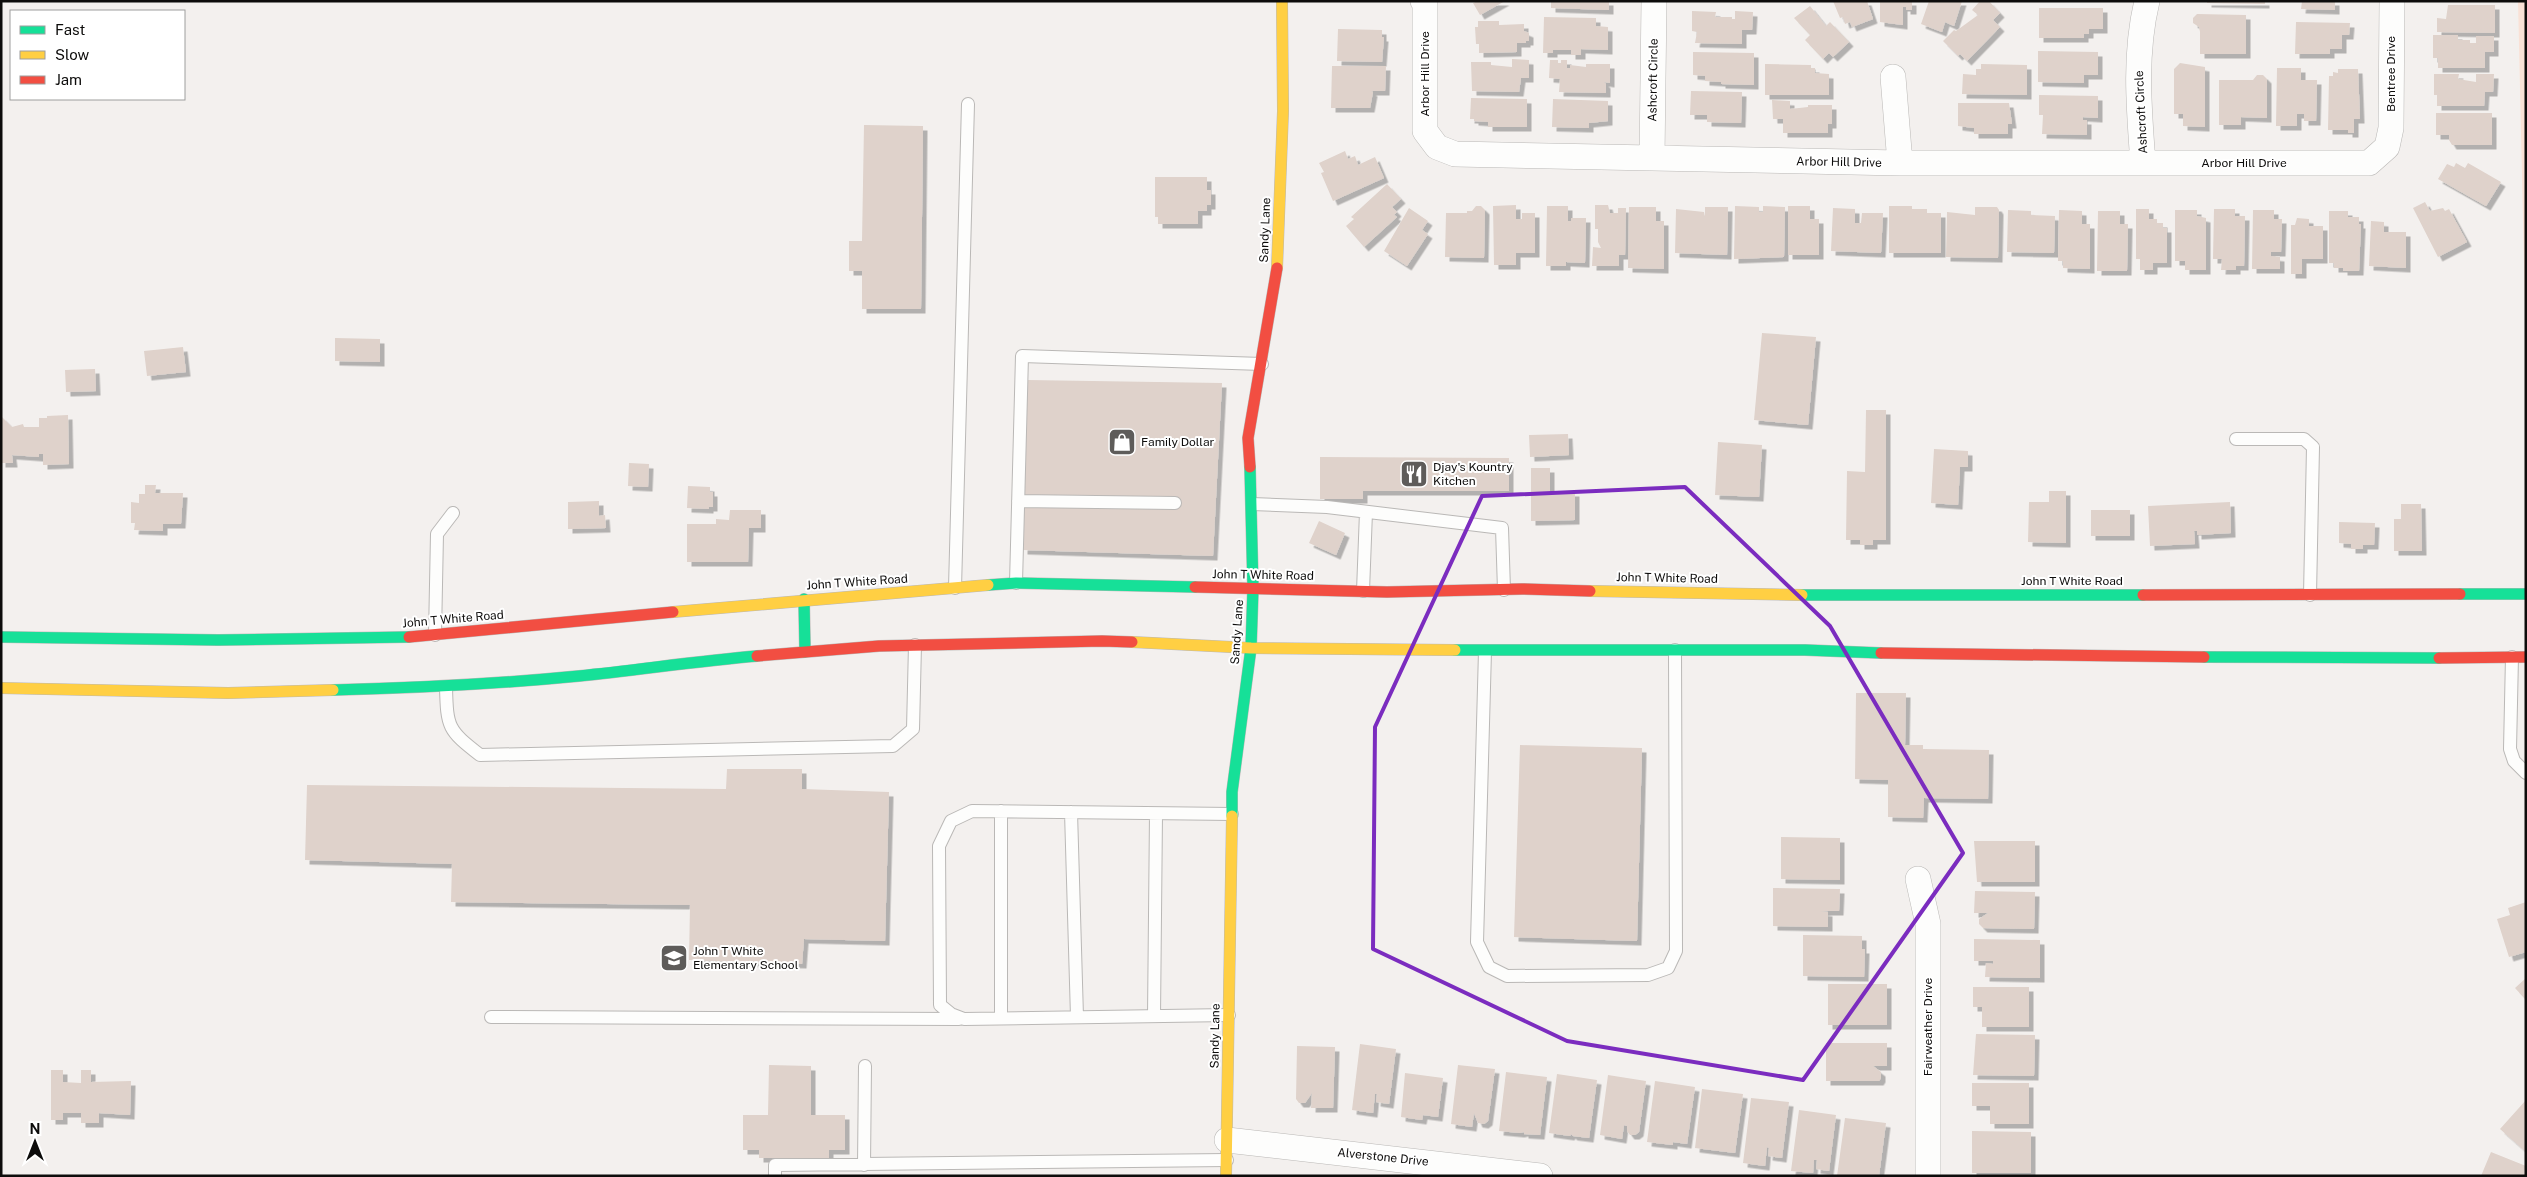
<svg xmlns="http://www.w3.org/2000/svg" width="2527" height="1177" font-family="'Public Sans',sans-serif">
	<style>
		.green { fill: #f9e1d6 }
		.building { fill: #dfd2cb; filter: url(#shadow) }
		.lines { fill: none; stroke-linecap: round; stroke-linejoin: round }
		.lane-casing { stroke: #bab8b6; stroke-width: 14 }
		.street-casing { stroke: #bab8b6; stroke-width: 26 }
		.fast-casing { stroke: #bab8b6; stroke-width: 12 }
		.slow-casing { stroke: #bab8b6; stroke-width: 12 }
		.jam-casing { stroke: #bab8b6; stroke-width: 12 }
		.lane { stroke: #fdfdfc; stroke-width: 12 }
		.street { stroke: #fdfdfc; stroke-width: 25 }
		.fast { stroke: #16e098; stroke-width: 11 }
		.slow { stroke: #ffcf43; stroke-width: 11 }
		.jam { stroke: #f24e42; stroke-width: 11 }
		.marked { fill: none; stroke: #7b2cbf; stroke-width: 4; stroke-linejoin: round }
		.labels { text-anchor: middle; stroke-width: 4; stroke-linejoin: round; paint-order: stroke }
		.street-label { font-size: 12px; fill: #0d0c0b; stroke: #fff }
		.poi-label { font-size: 12px; fill: #0d0c0b; stroke: #fff; text-anchor: start }
	</style>
	<defs>
		<filter id="shadow"><feDropShadow dx="4.5" dy="4.5" stdDeviation="0" flood-color="#0004"/></filter>
	</defs>
	<rect width="100%" height="100%" fill="#f3f0ee"/>
	<path class="green" d="M2518,1H2526V351Z"/>
	<path class="building" d="M1478,1H1505L1480,15L1473,3Z
		M1551,1H1609V10L1551,8Z
		M1833,1H1867L1873,19L1852,27L1850,22L1845,24L1843,17L1840,18Z
		M1880,1H1912V10H1906V7H1903V25L1880,22Z
		M1929,1H1962L1954,26L1945,22L1942,32L1921,24Z
		M1980,1H1989L2000,13L1993,20L2000,27L1967,61L1960,54L1958,56L1943,41L1954,30L1956,31L1978,15L1972,10Z
		M2207,1H2265V4L2207,3Z
		M2302,1H2335V10L2301,9Z
		M2448,5H2495V33L2437,32V18L2446,19Z
		M1810,6L1826,26L1830,22L1849,42L1833,57L1829,53L1823,59L1805,40L1810,35L1794,18Z
		M2039,8H2103V29H2089V34H2084V38H2039Z
		M1692,11L1716,12L1715,17H1732V19H1735V11L1753,12L1752,30H1742V44L1695,43L1697,32L1692,31Z
		M2197,14L2246,15V54H2200V32L2199,27L2193,23V18Z
		M1544,17L1596,18V26L1608,27V50L1581,49V55H1571V50H1553V53H1543Z
		M1478,21H1499V25L1524,24V31L1529,33V41H1526V43H1517V52L1479,53V44H1476L1475,27H1478Z
		M2296,22L2350,23L2349,35H2342V49H2330V54H2295Z
		M1338,29L1382,30V37H1384L1382,62L1337,61Z
		M2433,35H2458V40H2470V43H2476V36H2494V52H2485V68H2438V58H2433Z
		M2038,51L2098,52V75H2084V83L2038,82Z
		M1693,52L1754,53V85L1721,84V82L1705,81V76L1693,75Z
		M1512,59L1529,60V78H1521L1519,92L1472,91L1471,62H1491V65L1512,67Z
		M1550,60H1558V63H1561V60H1567V68H1570V65L1586,67V64H1610V83L1604,82L1606,84V93L1559,92L1560,79L1549,78Z
		M2180,63L2205,67V127L2183,126V114H2174V69Z
		M1765,64L1811,65V68H1815V73L1829,74V95H1765Z
		M1981,64L2027,65V95L1962,94L1963,74L1976,75V69H1981Z
		M1332,66H1386L1385,91H1371L1373,92L1370,108H1331Z
		M2277,68H2301V80H2317L2316,121H2304V114H2297V126H2276Z
		M2338,69H2358L2360,119H2354V133H2348V130H2328L2329,76H2333V72L2338,73Z
		M2434,74H2459L2458,79L2476,82V74H2494L2493,92H2485L2484,106H2437V95H2434Z
		M2257,75H2263L2267,79V118L2241,117V125H2219V80H2253Z
		M1691,91L1742,92L1741,123L1707,122V115H1690Z
		M2039,95L2098,96V118L2083,117V120H2087V135L2042,134L2043,115H2039Z
		M1471,98L1527,99V127H1488V122L1474,121V119H1470Z
		M1553,99L1608,101V121L1589,123V128L1552,127Z
		M1772,100L1790,101V109L1808,107V105H1832V124H1828V133H1783V119H1773Z
		M1958,103H2009L2012,124H2008V134H1974V128L1958,126Z
		M2436,113H2492V145H2452L2449,140V135H2436Z
		M864,125L923,126L921,309H862V271H849V241H862Z
		M1345,151L1348,159L1355,156L1358,165L1375,157L1384,178L1333,201L1321,173L1324,172L1319,163Z
		M2456,163L2465,168L2468,163L2501,182L2486,206L2438,179L2447,164L2454,167Z
		M1155,177H1207V190H1211V205H1207V211H1198V224H1158V217H1155Z
		M1387,184L1401,199L1392,207L1397,212L1394,215L1397,217L1364,247L1346,226L1354,219L1351,217Z
		M2425,202L2430,211L2443,208L2445,211L2449,209L2467,242L2438,257L2413,208Z
		M1516,205V219H1522V213H1535V253H1516V265H1494L1493,206Z
		M1595,205H1608L1610,213H1618V208H1626L1625,255H1619V266H1592L1593,247L1601,248L1598,242V229H1595Z
		M1476,206H1481L1485,210L1484,258L1445,257L1446,213H1467V211H1472Z
		M1547,206H1568V221H1571V218H1586L1585,263L1566,262V266H1546Z
		M1735,206L1759,207V212H1763V206L1785,207L1784,257L1734,259Z
		M1788,206H1810V219H1819V255H1788Z
		M1889,206H1912V209H1927V213H1941V253H1889Z
		M1629,207H1656V221H1664V269L1628,268Z
		M1705,207H1728L1727,255L1675,253L1676,209L1704,212L1705,217Z
		M1975,207H1997L1999,210L1998,258L1946,257L1947,212L1975,215Z
		M1409,208L1428,221L1422,230L1428,234L1407,266L1384,251Z
		M1833,208L1855,209V223H1861L1862,213H1883L1881,253L1831,251Z
		M2136,209H2149V219H2157V223H2163V228H2167V263H2153V270H2140V259H2136Z
		M2214,209H2235V216H2245L2244,266H2236V270H2221L2222,259H2213Z
		M2008,210L2031,211V215L2055,216L2054,253L2007,252Z
		M2059,210L2082,211V224H2090V269L2063,268V261H2058Z
		M2175,210H2197V216L2206,218V270H2185V261H2175Z
		M2253,210H2274V219H2282L2281,252H2271V256L2280,257V269H2252Z
		M2098,211H2120V224H2128L2127,271H2097Z
		M2329,211H2348V217H2359V224H2361L2359,271H2343V268H2334V263H2329Z
		M2297,218L2309,219V226H2323V259H2302V274H2291V225H2295Z
		M2371,221L2384,222V232H2406V268L2369,266Z
		M1762,333L1816,337L1808,425L1754,420Z
		M335,338L380,339V362L335,361Z
		M183,347L186,372L147,376L144,351Z
		M95,369L96,391L66,392L65,370Z
		M1027,380L1222,383L1213,556L1023,550Z
		M1866,410H1886V540H1873V545H1860V540H1846L1847,471L1865,472Z
		M68,415L69,464L43,465V454H39V457L12,455L13,463H1V416L12,427L23,424L24,427H39V418H47V416Z
		M1568,434L1569,455L1530,457L1529,435Z
		M1718,442L1762,445L1759,497L1715,495Z
		M1934,449L1968,451V467H1960L1958,505L1931,503Z
		M1320,457L1509,458V491H1363V499H1320Z
		M629,463L649,464L648,487L628,486Z
		M1531,468H1550V492H1575V520L1531,521Z
		M145,485H156L155,493H183L181,524H163V531L134,530L135,523H131V502L139,503V494H145Z
		M688,486L710,487V492H713V507H709V509L687,508Z
		M2049,491H2066V543L2028,542L2029,502H2049Z
		M599,501V516L605,515L606,528L568,529V502Z
		M2230,502L2231,533L2197,535V531H2194L2195,544L2150,546L2148,506Z
		M2401,504H2421L2422,551H2394V519H2401Z
		M730,510H761V528H749L748,562H687V524H716V519L729,520Z
		M2091,510H2130V536H2091Z
		M1319,521L1345,533L1336,555L1309,543Z
		M2339,522L2375,523L2374,545H2363V549H2351V544L2339,543Z
		M1856,693H1906L1905,745H1923V749L1989,750L1988,799L1924,798L1923,818L1888,817V780L1855,779Z
		M1520,745L1642,748L1637,941L1514,937Z
		M727,769H802V789L889,792L885,941L804,939L802,964L689,960L690,905L451,902L452,864L305,860L307,785L726,789Z
		M1781,837L1840,838V880L1781,879Z
		M1974,841H2035V882H1977Z
		M1773,888L1840,889L1839,911H1820L1828,912V927L1773,926Z
		M1975,891L2035,892L2034,929L1983,928L1979,924V919L1988,913H1974Z
		M2526,902V952L2509,957L2497,919L2510,915L2508,908Z
		M1803,935L1862,936V949H1865L1864,977L1803,976Z
		M1974,939L2040,940V978L1985,977L1986,963L1993,964V961H1974Z
		M2526,978V1000L2515,988Z
		M1828,984H1887V1025H1828Z
		M1973,987H2029V1027H1982V1007H1973Z
		M1976,1034L2035,1035L2034,1076L1973,1075Z
		M1826,1043H1887V1066H1873L1881,1072V1078L1879,1081H1826Z
		M1360,1044L1396,1049L1389,1104L1376,1102L1377,1094H1375L1373,1113L1352,1110Z
		M1297,1046L1335,1047L1333,1108H1311L1312,1093L1305,1103H1299L1296,1099Z
		M769,1065L811,1066V1115H845V1150H829V1158H759V1150H743V1115H768Z
		M1458,1065L1495,1069L1488,1121L1484,1124L1478,1123L1474,1113L1472,1127L1451,1124Z
		M51,1070H63V1082L81,1083V1070H91V1082L131,1081L130,1115L99,1113V1123H81V1113H63V1120H51Z
		M1506,1072L1547,1077L1540,1135L1524,1134V1132L1520,1133L1499,1131Z
		M1405,1073L1443,1078L1438,1117L1423,1115L1422,1120L1401,1117Z
		M1557,1074L1597,1080L1589,1138L1573,1136L1571,1134L1570,1136L1549,1133Z
		M1608,1075L1646,1081L1639,1132L1635,1135H1630L1627,1131V1126L1624,1125L1622,1139L1600,1135Z
		M1655,1081L1695,1087L1687,1144L1673,1142V1145L1647,1142Z
		M1972,1083H2029V1124H1990V1106H1972Z
		M1702,1089L1743,1094L1735,1153L1695,1148Z
		M1751,1098L1789,1102L1782,1158L1768,1156L1769,1148L1767,1147L1765,1166L1743,1163Z
		M2526,1100V1152L2500,1129Z
		M1799,1110L1836,1115L1829,1171L1816,1169L1817,1160H1814L1813,1173L1791,1171Z
		M1845,1118L1886,1123L1879,1176H1837Z
		M1972,1131L2031,1132V1173H1972Z
		M2491,1152L2526,1166V1176H2481Z"/>
	<g class="lines">
		<g class="lane-casing">
			<path id="lane" d="M2236,439H2304L2313,447L2310,595
				M1018,501L1175,503
				M1252,504L1327,507L1502,528L1504,590
				M1016,583L1022,356L1262,364
				M955,588L968,104
				M1363,591L1366,512
				M435,635L437,534L453,513
				M1485,651L1477,942L1489,967L1507,976L1648,975L1668,968L1676,951L1675,650
				M2512,657L2510,749L2514,761L2526,773
				M446,687C447,728 448,730 480,755L893,746L913,729L915,645
				M1001,811V1018
				M1071,812L1077,1017
				M1229,1015L964,1019L951,1014L940,1005L939,846L951,821L972,811L1232,814
				M1154,1016L1156,814
				M491,1017L959,1019
				M864,1165L865,1066
				M775,1176V1165L1227,1160"/>
		</g>
		<g class="street-casing">
			<path id="street" d="M1423,1L1425,3V131L1437,147L1455,154L1900,163H2369L2387,147L2391,128L2392,1
				M1893,77L1900,163
				M1652,158L1654,1
				M2143,163C2139,109 2134,55 2147,1
				M1918,879L1928,924V1176
				M1227,1140L1540,1176"/>
		</g>
		<g class="fast-casing">
			<path id="fast" d="M988,585L1016,583L1195,587
				M2460,594H2526
				M1802,595H2143
				M804,599L805,652
				M1,637L218,640L409,637
				M1455,650H1805L1881,653
				M2204,657L2439,658
				M333,690C415,688 497,684 579,676C639,670 697,661 757,656
				M1232,816V792L1251,648L1253,588L1250,467"/>
		</g>
		<g class="slow-casing">
			<path id="slow" d="M1277,268L1283,111L1282,1
				M1590,591L1802,595
				M673,612L988,585
				M1132,642L1251,648L1455,650
				M1,688L228,693L333,690
				M1226,1176L1232,816"/>
		</g>
		<g class="jam-casing">
			<path id="jam" d="M1250,467L1248,438L1277,268
				M1195,587L1387,592L1522,589L1590,591
				M2143,595L2460,594
				M409,637L673,612
				M1881,653L2204,657
				M757,656L879,646L1102,641L1132,642
				M2439,658L2526,657"/>
		</g>
		<use href="#lane" class="lane"/>
		<use href="#street" class="street"/>
		<use href="#fast" class="fast"/>
		<use href="#slow" class="slow"/>
		<use href="#jam" class="jam"/>
	</g>
	<path class="marked" d="M1685,487L1830,626L1963,853L1803,1080L1567,1041L1373,949L1375,727L1482,496Z"/>
	<defs>
		<g id="shop-square" transform="scale(1.4375)"><rect x="-9" y="-9" width="18" height="18" rx="4" fill="#5e5c5a" stroke="#fff"/><path d="M-5-2.5h2.3a2.7 3.5 0 0 1 5.4 0H5L5.5 6h-11ZM-1.5-2.5h3a1.5 2.3 0 0 0-3 0Z" fill="#fff"/></g>
		<g id="restaurant-square" transform="scale(1.4375)"><rect x="-9" y="-9" width="18" height="18" rx="4" fill="#5e5c5a" stroke="#fff"/><path d="M-5-6h1v4h1v-4h1v4h1v-4h1v5L-1.5 .5V6h-2V.5L-5-1ZM5-6V6H3V1.5H1.5Q1.5-4 5-6Z" fill="#fff"/></g>
		<g id="school-square" transform="scale(1.4375)"><rect x="-9" y="-9" width="18" height="18" rx="4" fill="#5e5c5a" stroke="#fff"/><path d="M0-5L7-2L0 1L-7-2ZM-4 1L0 2.5L4 1V4Q0 6-4 4Z" fill="#fff"/></g>
	</defs>
	<g fill-rule="evenodd">
		<use href="#shop-square" x="1122" y="442"/>
		<use href="#restaurant-square" x="1414" y="474"/>
		<use href="#school-square" x="674" y="958"/>
	</g>
	<g class="labels">
		<g class="street-label">
			<text transform="translate(1425 74) rotate(-90)" y="4">Arbor Hill Drive</text>
			<text transform="translate(2391 74) rotate(-90)" y="4">Bentree Drive</text>
			<text transform="translate(1653 80) rotate(-89)" y="4">Ashcroft Circle</text>
			<text transform="translate(2141 112) rotate(-93)" y="4">Ashcroft Circle</text>
			<text transform="translate(1839 162) rotate(1)" y="4">Arbor Hill Drive</text>
			<text x="2244" y="167">Arbor Hill Drive</text>
			<text transform="translate(1265 230) rotate(-88)" y="4">Sandy Lane</text>
			<text transform="translate(1263 575) rotate(1)" y="4">John T White Road</text>
			<text transform="translate(1667 578) rotate(1)" y="4">John T White Road</text>
			<text x="2072" y="585">John T White Road</text>
			<text transform="translate(857 582) rotate(-4)" y="4">John T White Road</text>
			<text transform="translate(453 619) rotate(-5)" y="4">John T White Road</text>
			<text transform="translate(1237 632) rotate(-86)" y="4">Sandy Lane</text>
			<text transform="translate(1928 1027) rotate(-90)" y="4">Fairweather Drive</text>
			<text transform="translate(1215 1036) rotate(-89)" y="4">Sandy Lane</text>
			<text transform="translate(1383 1157) rotate(6)" y="4">Alverstone Drive</text>
		</g>
		<g class="poi-label">
			<text x="1141" y="446">Family Dollar</text>
			<text x="1433" y="471">Djay's Kountry<tspan x="1433" dy="14">Kitchen</tspan></text>
			<text x="693" y="955">John T White<tspan x="693" dy="14">Elementary School</tspan></text>
		</g>
	</g>
	<rect width="2527" height="1177" fill="none" stroke="#0d0c0b" stroke-width="5"/>
	<rect x="10" y="10" width="175" height="90" fill="#ffffff" stroke="#9e9e9d"/>
	<rect x="20" y="26" width="25" height="8" fill="#16e098" stroke="#9e9e9d"/>
	<text x="55" y="35" font-size="15" fill="#0d0c0b">Fast</text>
	<rect x="20" y="51" width="25" height="8" fill="#ffcf43" stroke="#9e9e9d"/>
	<text x="55" y="60" font-size="15" fill="#0d0c0b">Slow</text>
	<rect x="20" y="76" width="25" height="8" fill="#f24e42" stroke="#9e9e9d"/>
	<text x="55" y="85" font-size="15" fill="#0d0c0b">Jam</text>
	<g transform="translate(35 1142)" stroke="#ffffff" stroke-width="4" paint-order="stroke">
	<path d="M0-4L9 19L0 12L-9 19Z" fill="#0d0c0b"/>
	<text y="-8" font-size="14" font-weight="bold" text-anchor="middle" fill="#0d0c0b">N</text>
	</g>
</svg>
